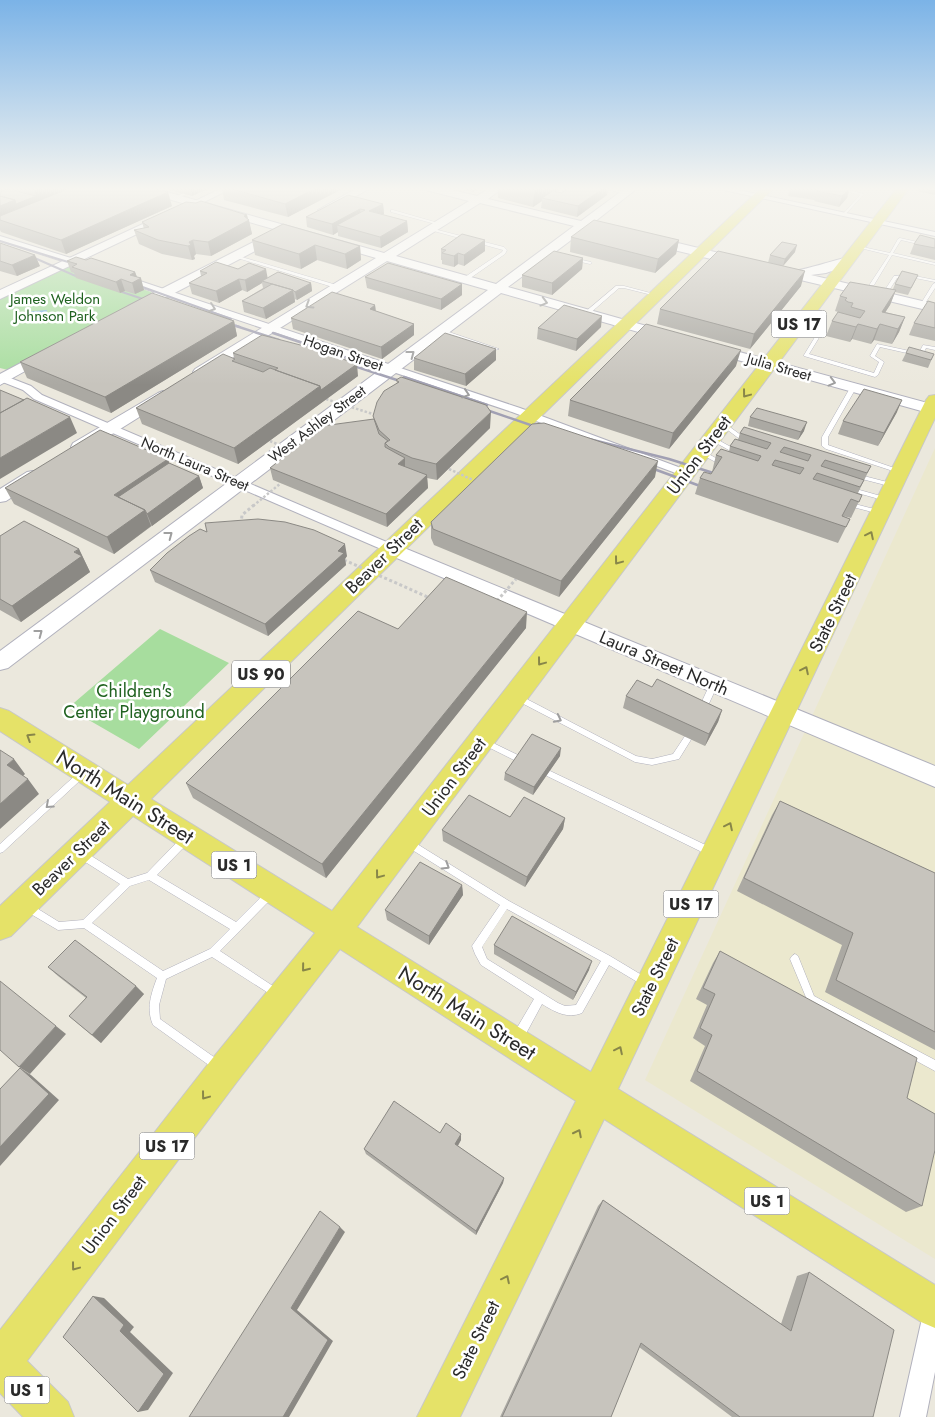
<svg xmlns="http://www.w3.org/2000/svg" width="935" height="1417" font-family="Jost,sans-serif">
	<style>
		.education { fill: #ebe8ce }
		.green { fill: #a7dd9e }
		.water { fill: #78b2e5 }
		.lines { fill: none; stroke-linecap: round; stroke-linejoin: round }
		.lane-casing { stroke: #b1b1bd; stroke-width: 1 }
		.street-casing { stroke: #b1b1bd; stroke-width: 2 }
		.secondary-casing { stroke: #b1b1bd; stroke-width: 2 }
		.primary-casing { stroke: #c8c8c8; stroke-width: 2 }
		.lane { fill: #fff; fill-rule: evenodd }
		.street { fill: #fff; fill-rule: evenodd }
		.secondary { fill: #fff; fill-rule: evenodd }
		.primary { fill: #e5e268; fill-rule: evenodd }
		.rail-far1 { stroke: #a1a0b3; stroke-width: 2 }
		.rail { stroke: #a1a0b3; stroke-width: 2.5 }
		.path-bridge-far1 { stroke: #c8c8c8; stroke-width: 2.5; stroke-dasharray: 2.5 2; stroke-linecap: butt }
		.path-bridge { stroke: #c8c8c8; stroke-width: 3; stroke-dasharray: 3 2.5; stroke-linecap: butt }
		.wall { fill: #aba9a3 }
		.shaded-wall { fill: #8b8984 }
		.building { fill: #c7c4bd; stroke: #8b8984; fill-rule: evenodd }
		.oneway { stroke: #9f9f9f }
		.oneway2 { stroke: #888649 }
		.labels { text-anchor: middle; stroke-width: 5; stroke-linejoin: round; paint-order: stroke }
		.far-park-label { font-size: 15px; fill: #206220; stroke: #fff }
		.far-street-label { font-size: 15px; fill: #2a2a2a; stroke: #fff }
		.shield { fill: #fff; stroke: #6a6a6a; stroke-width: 1 }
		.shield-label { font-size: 16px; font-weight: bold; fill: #2a2a2a }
		.street-label { font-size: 18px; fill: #2a2a2a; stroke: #fff }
		.park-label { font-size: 18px; fill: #206220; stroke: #fff }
		.near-street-label { font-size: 21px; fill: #2a2a2a; stroke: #fff }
	</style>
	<rect width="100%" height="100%" fill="#ebe8dd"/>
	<path class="education" d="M935,448V1259L645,1080Z"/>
	<path class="green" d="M71,265L151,292L152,295L13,368L8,370L0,368V298Z
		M160,629L229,663L139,749L68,708Z"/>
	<path class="water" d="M47,310L44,321L20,323L24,312Z"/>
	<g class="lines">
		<g class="lane-casing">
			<path id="lane" d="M196,187H201L176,199L173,198Z
				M599,187H606L628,193L626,194Z
				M830,187H837L864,194L844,216L843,214L860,195Z
				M391,210H393L442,224L439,225L391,212Z
				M430,228L504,247L507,250L505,254L466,281H462V279L502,252L503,250L430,230Z
				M900,238L935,246V248L901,240L893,253L935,263V265L892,255L874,285H870V284L889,255L856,247L858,246L890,253L898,239Z
				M235,255L340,286V287L336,288L234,257L233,256Z
				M573,258L591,262L592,263L590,264L572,260V258Z
				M910,275L935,280V282L910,277L897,278L885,297H881V296L894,276Z
				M935,283V288L924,305L920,306V305L933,284Z
				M616,286H624L658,295L656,296L624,288H619L588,315H584V313Z
				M793,328L820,336L809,354L874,373L879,362L870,356L877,344L919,353L923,345L935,347V350L926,348L922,356H920L880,347L875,356L884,362L878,375L875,377L804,356V355L815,337L793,330Z
				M439,330H443L499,349L495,350L439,332Z
				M853,386L856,388L828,437V445L903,471V473H899L826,449L822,446V437L850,388Z
				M723,422L749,441V443H745L721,425V423Z
				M711,436L740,452L741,453L740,454H736L709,439V437Z
				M701,450L725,463L726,464L723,466L721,465L699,453V451Z
				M856,474L895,484L896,485L893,487L854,477V475Z
				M849,487L888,498L889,499L886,501L847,490L846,489Z
				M847,502L882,511L883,512L880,514L845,505V503Z
				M714,681L718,684L706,710L705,712H699L698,710L710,684Z
				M517,694L636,756L652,759L673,754L685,736H691L692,738L679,759L652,765L635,762L514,699L513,697Z
				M483,738L522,757L523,759L522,761L519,762L516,761L480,743L479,741L480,739Z
				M83,770L86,771L87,773L86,775L3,852L0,853V844L80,771Z
				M548,770L714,849L715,852L714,855L711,856L708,855L545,775L544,773L545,771Z
				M185,836L188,837L189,840L188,843L157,875L236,922L268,890L271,889L274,890L275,893L274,896L220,951L279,990L281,993L279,996L276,998L273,996L212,957L166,979L159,1005L160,1019L221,1062L222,1066L221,1070L217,1071L153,1025C146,1009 151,994 157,978L84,928L58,930L24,910L23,907L24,904L27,903L30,904L59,922L83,920L120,884L79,858L78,855L79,852L82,851L85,852L128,879L147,873L182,837ZM149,880L230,929L210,949L163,971L92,923L130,886Z
				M409,839L509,901L610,956L650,980L652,983L650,986L647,988L644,986L609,965L582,1013C567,1019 555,1012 542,1004L522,1041L518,1042L514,1041L513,1037L514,1033L534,999L481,965L475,954L472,946L500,905L406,846L405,843L406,840ZM507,909L601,961L576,1005L565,1006L558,1003L487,959L482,947Z
				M795,954L798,956L814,996L935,1060V1071L808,1002L790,959L792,956Z"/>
		</g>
		<g class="street-casing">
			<path id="street" d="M224,187H234L198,205L191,203Z
				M710,187H724L935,232V236Z
				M0,236L87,263L88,265L81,267L0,241Z
				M125,276L520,408L689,471L691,473L685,476L681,475L512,412L122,281L121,279Z
				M0,374L31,386L42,395L396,546L398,549L396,552H388L34,399L23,390L0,381Z
				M935,1302V1372L926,1417H900L923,1314L927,1306Z"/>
		</g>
		<g class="secondary-casing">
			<path id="secondary" d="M132,187H149L384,253L469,201L422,189L421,187H440L477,196L491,187H504L488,199L581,221L627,187H639L593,223L597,225L599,227L597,229H586L508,287L675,334L677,337L675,340L670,341L501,293L8,668L0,670V651L488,290L387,261L205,375H195L193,372L195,369L376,258L286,232L284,236L138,312H128L126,309L128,306L277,230L133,189ZM480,203L574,226L496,284L396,256Z
				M359,187H372L328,212L324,213L318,210Z
				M171,211L177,214L175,216L0,299V290Z
				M649,236L748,260L750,263L744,267L645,243L643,240L645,237Z
				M845,258L849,259L851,262L849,265L826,273L811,275L935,304V312L771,273L769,270L775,266C780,267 789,271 795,271C811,268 828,262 845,258Z
				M710,344L935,405V413L925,412L705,351L703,348L705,345Z
				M49,348L54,349L56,352L54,355L0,385V374Z
				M163,391L168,393L171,396L168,399L85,451H73L71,447L73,443L158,393Z
				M33,471L39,472L42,476L39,480L6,501L0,502V489L27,472Z
				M392,543L935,766V787L385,553L383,549L385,545Z"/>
		</g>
		<g class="primary-casing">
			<path id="primary" d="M762,187H775L151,799L332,911L898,187H910L357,927L591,1072L926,400L929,396L935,395V418L618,1089L935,1285V1328L921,1322L604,1119L460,1417H417L576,1101L340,949L236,1083L27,1361L68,1402L74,1417H23L0,1393V1330L212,1059L315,933L133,816L11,936L0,940V906L110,802L0,731V708L9,711L128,785Z"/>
		</g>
		<use href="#lane" class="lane"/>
		<use href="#street" class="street"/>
		<use href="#secondary" class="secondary"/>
		<use href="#primary" class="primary"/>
		<path class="rail-far1" d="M0,241L81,266
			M30,256L78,277
			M137,285L231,319
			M122,292L155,303
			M222,321L240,327"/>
		<path class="rail" d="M236,326L279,340
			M273,333L356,361
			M345,363L409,384
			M404,377L487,405
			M478,407L545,430
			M589,439L669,459L726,477
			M643,465L711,490"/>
		<path class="path-bridge-far1" d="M326,399L376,415
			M270,441L296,452
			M449,469L475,481
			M253,506L281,483"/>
		<path class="path-bridge" d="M241,524L242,515L254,505
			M344,560L430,598
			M497,601L516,579"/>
	</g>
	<path class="wall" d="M0,187H149L172,206L66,254L1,232L0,230Z
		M159,187H212L192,196Z
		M222,187H278L285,189L289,187H346L288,217L224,200Z
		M454,187H481L473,192Z
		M498,187H562L555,191L562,193V187H608L607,195L577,217L541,208L542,201L533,207L498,198Z
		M790,187H847L850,188L847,198L839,207L814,201L815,200L788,196Z
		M918,187L935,188V195L917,191Z
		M383,204L384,214L383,215L407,221L408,232L381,248L338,236V232L333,235L307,227L306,217Z
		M247,215L252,234L211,256L196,254L194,256L195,259L192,260L162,254L139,244L134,230L144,229L142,222Z
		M571,237L679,240L676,254L655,273L570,252Z
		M935,239V260L910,254L914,244Z
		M252,240L360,246L361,260L347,269L317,260L301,269L255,255Z
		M485,240V251L464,266L458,264L454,267L442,264V260H441V249Z
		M0,243L40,266L17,276L0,271Z
		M795,252L783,266L801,286L750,349L657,324L660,309L768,263L770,255Z
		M583,258L582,269L552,295L522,287V275Z
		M86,260L135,272L137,277L144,290L135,294L125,291L120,293L76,278L74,273L71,272L67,261Z
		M200,271L311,283L312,291L297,300L295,299V302L266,319L244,312L242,301L263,288L262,283L247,292L242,290L219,303L192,294L189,283L201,276Z
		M918,275L908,295L895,292L890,305L885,312L905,317L899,332L892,344L874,340L871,344L852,339L850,342L826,336L832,321L841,313L835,311L840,296L893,289L895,284Z
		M365,277L462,284V295L441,310L367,288Z
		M935,303V341L909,335L914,323Z
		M375,305L376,311L414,324V335L382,359L293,329L291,318Z
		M234,321L237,336L111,413L27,378L20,362Z
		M601,327L576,351L537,339L538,328Z
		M496,349V360L466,386L414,370V358Z
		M233,353L358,376L238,464L142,424L136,408L234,358Z
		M906,353L934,354L928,368L902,361Z
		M736,366L669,449L568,416L570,400Z
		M396,380L490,428L437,480L427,478L428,488L387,527L273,480L270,468L374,419L373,416L397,383Z
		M897,412L878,446L838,434L843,421Z
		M750,417L804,431L798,440L748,426Z
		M740,433L871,466L858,493L862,495L851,518L843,516L850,519L838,543L695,494L700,478L711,474L712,472L716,455L729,452L730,446L738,440Z
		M169,463L199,476L203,488L114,554L14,504L5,488Z
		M655,477L559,597L434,545L431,538V522Z
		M207,532L347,556L345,559L346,565L268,636L155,582L150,570Z
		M0,536L79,549L90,572L21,622L0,610Z
		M526,628L326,878L193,798L186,783L398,629Z
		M652,687L722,710L718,722L705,746L623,708L626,696Z
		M560,756L533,795L504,780L505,773Z
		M780,801L935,873V1050L825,992L842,945L737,891L772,815Z
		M510,817L565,818L563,829L525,887L443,841L442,830Z
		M462,885L463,895L429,945L387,920L385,910Z
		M494,945L589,970L573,1000L494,954Z
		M720,951L907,1098L922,1206L906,1212L690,1081L705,1046L693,1038L707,1005L696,999L713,963Z
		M48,967L144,994L101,1043L69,1016L86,998L58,976Z
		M440,1133L461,1140L458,1146L504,1178L503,1183L476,1235L366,1154L364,1149Z
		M603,1200L781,1324L797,1276L809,1272L873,1417H732L639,1347L611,1417H500L598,1206Z"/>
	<path class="shaded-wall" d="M0,187H7L10,194L0,198Z
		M39,187H76L19,211L16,204L36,196L34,189Z
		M190,187H212L192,196Z
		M318,187H346L288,217L285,204Z
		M473,187H481L473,192Z
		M534,187H562L545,199L542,198V201L533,207Z
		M605,187H608L607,195L577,217L578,206Z
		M850,188L847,198L839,207L842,196Z
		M168,192L172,206L66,254L61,240Z
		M15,200L19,211L0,218V206Z
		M383,204L384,214L370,222L369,211Z
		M360,209L361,219L337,225L338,232L333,235L332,224Z
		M247,215L248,221L249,220L252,234L211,256L208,242Z
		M407,221L408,232L381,248L380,237Z
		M193,240L196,254L194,256L195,259L192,260L188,246L189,242Z
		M485,240V251L464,266V255Z
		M679,240L676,254L655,273L658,259Z
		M315,245L317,260L301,269L299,254Z
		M797,245L795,252L783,266L785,259Z
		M360,246L361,260L347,269L345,254Z
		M458,253V264L454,267V256Z
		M35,255L40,266L17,276L12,265Z
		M583,258L582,269L552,295V283Z
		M266,269L268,280L262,281V283L247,292L245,280Z
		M805,271L801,286L750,349L754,334Z
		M135,272L138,280L141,278L144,290L135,294L130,275Z
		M121,279L125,291L120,293L116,282Z
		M239,279L242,290L219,303L216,291Z
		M311,283L312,291L297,300L295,292Z
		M462,284V295L441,310V299Z
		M293,290L295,302L266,319L263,308Z
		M896,290L890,305L876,327L882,312Z
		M375,305L376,316L370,309Z
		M602,316L601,327L576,351L577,339Z
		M905,317L899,332L892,344L898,329Z
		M234,321L237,336L111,413L105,397Z
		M414,324V335L382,359L381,347Z
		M858,324L852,339L850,342L856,327Z
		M880,324L874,340L871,344L877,329Z
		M496,349V360L466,386L465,374Z
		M741,350L736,366L669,449L673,433Z
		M357,364L358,376L238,464L234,448L320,386Z
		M902,400L897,412L878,446L884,433Z
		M491,412L490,428L437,480L436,464Z
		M70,417L77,433L0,479V458Z
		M807,422L804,431L798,440L801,432Z
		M405,458V471L398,464Z
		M168,459L173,475L129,505L114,495Z
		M658,461L655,477L559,597L561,581Z
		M427,475L428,488L387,527L386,514Z
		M199,476L203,488L152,526L147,514Z
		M145,510L151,526L114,554L107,537Z
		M345,544L347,556L345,559L346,565L268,636L265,624Z
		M79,549L90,572L21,622L12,606Z
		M527,612L526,628L326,878L322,864Z
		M722,710L718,722L705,746L709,734Z
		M561,748L560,756L533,795L534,787Z
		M14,759L25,774L19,780L7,765Z
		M28,779L39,794L0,829V804Z
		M565,818L563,829L525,887L527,877Z
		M462,885L463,895L429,945V936Z
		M592,961L589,970L573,1000L576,992Z
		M136,986L144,994L101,1043L92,1035Z
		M56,1026L66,1034L30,1074L19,1067Z
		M20,1068L31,1075L59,1100L0,1166V1147Z
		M461,1134V1140L455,1150V1144Z
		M504,1178L503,1183L476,1235V1231Z
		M340,1227L345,1232L297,1310L333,1341L289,1417H283L291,1308Z
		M93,1296L104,1298L134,1327L130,1332L173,1373L148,1410L138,1412Z"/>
	<path class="building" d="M27,187H39L34,189Z
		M73,187H149L168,192L61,240L0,220V216Z
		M225,187H277L285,189L289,187H318L285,204Z
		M570,187H605L578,206L542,198L553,191L562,193Z
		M802,187H847L850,188L842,196L817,191L819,190Z
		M918,187L935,188V191L918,188Z
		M9,189L36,196L16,204L15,200L0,196V192Z
		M348,195L383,204L369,211L407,221L380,237L337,225L365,210L360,209L332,224L306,217Z
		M0,196L15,200L0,206Z
		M201,201L247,215L244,216L249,220L208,242L193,240L189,242L191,245L188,246L158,240L134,230L149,227L142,222L186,202L196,203Z
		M594,220L679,240L658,259L571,237Z
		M283,224L360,246L345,254L315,245L299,254L252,240Z
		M462,234L485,240L464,255L458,253L454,256L442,253L446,250L441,249Z
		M920,235L935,239V248L914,244Z
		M782,242L797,245L785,259L770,255Z
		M0,243L35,255L12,265L0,261Z
		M554,251L583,258L552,283L522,275Z
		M718,251L805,271L754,334L660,309Z
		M76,257L86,260L91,258L135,272L130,275L141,278L132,283L121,279L116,282L72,267L77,264L67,261Z
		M216,262L238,269L249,263L266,269L245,280L239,279L216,291L189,283L207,273L200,271Z
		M388,263L462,284L441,299L365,277Z
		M902,271L918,275L911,288L895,284Z
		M278,272L311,283L295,292L293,290L262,281Z
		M850,282L896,290L882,312L905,317L898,329L880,324L877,329L858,324L856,327L832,321L838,312L860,318L865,311L851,307L853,303L848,302L845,300L847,298L840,296Z
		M272,284L293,290L263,308L242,301Z
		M332,292L375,305L370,309L414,324L381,347L291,318Z
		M152,293L234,321L105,397L20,362Z
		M928,301L935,303V328L914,323Z
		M564,305L602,316L577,339L538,328Z
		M646,324L741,350L673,433L570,400Z
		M445,333L496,349L465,374L414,358Z
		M262,335L308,347L357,364L321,390L320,386L275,370L278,368L233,353Z
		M909,347L934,354L931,360L906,353Z
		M223,354L235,359L232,361L263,372L270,368L320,386L234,448L136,408Z
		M401,377L486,405L491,412L436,464L412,458L389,447L385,443L390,440L379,430L373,416L377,402L384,391L399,382L396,380Z
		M864,389L902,400L884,433L843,421Z
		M0,390L24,400L0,413Z
		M27,398L70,417L0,458V413Z
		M757,408L807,422L801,432L750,417Z
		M374,419L379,434L388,441L385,443V447L405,458L398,464L427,475L386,514L270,468L322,426Z
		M544,423L658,461L561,581L433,529L431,522L532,424Z
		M744,427L871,466L867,473L825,460L821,466L864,480L860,487L817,473L813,479L862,495L859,502L851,499L842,516L850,519L846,527L700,478L704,472L711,474L722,457L716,455L721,449L758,461L761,456L730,446L735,439L767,449L771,443L740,433ZM784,447L811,455L808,461L780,452ZM775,460L804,468L800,474L772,465Z
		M100,430L168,459L114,495L145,510L107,537L5,488Z
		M169,463L199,476L147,514L145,510L118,497Z
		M258,519L285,522L314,530L345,544L338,551L344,553L265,624L150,570L167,553L189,536L200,529L207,532L205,523Z
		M24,521L79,549L74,552L82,556L12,606L0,599V536Z
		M446,577L527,612L322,864L186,783L358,611L398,629Z
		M657,679L722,710L709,734L626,696L637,680L652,687Z
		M532,734L561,748L534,787L505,773Z
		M0,750L14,759L7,765L28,779L0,804Z
		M469,795L510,817L524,797L565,818L527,877L442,830Z
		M780,801L935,873V1032L836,980L853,933L744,878Z
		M420,862L462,885L429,936L385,910Z
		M512,916L592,961L576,992L494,945Z
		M75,940L136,986L92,1035L69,1016L87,997L48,967Z
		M720,951L917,1058L907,1098L935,1114V1150L922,1206L697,1071L712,1035L700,1028L715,994L703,988Z
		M0,981L56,1026L19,1067L0,1050Z
		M20,1068L49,1094L0,1147V1089Z
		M394,1101L440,1133L446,1123L461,1134L455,1144L504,1178L476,1231L364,1149Z
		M603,1200L791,1331L809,1272L894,1330L873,1417H740L641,1343L611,1417H502Z
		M320,1211L340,1227L291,1308L328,1340L283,1417H189Z
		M93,1296L124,1325L120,1331L164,1374L138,1412L63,1337Z"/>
	<defs><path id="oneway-chevron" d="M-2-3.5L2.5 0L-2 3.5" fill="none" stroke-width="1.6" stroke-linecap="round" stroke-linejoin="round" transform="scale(1.25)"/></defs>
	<g class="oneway">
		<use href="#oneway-chevron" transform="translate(544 302) rotate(15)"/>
		<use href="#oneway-chevron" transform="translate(309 305) rotate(148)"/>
		<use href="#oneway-chevron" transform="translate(212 308) rotate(19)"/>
		<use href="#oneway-chevron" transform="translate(411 354) rotate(-37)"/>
		<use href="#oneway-chevron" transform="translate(832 382) rotate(15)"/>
		<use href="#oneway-chevron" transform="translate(466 394) rotate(18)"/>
		<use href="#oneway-chevron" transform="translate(169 535) rotate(-37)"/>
		<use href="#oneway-chevron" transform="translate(39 633) rotate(-37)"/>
		<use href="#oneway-chevron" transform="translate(558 719) rotate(27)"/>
		<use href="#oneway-chevron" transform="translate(49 805) rotate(138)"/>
		<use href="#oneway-chevron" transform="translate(446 866) rotate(32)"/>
	</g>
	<g class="oneway2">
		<use href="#oneway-chevron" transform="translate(746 394) rotate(127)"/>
		<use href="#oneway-chevron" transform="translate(870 535) rotate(-64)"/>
		<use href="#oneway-chevron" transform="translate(618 561) rotate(127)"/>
		<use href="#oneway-chevron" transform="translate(541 662) rotate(127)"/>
		<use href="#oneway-chevron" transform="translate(805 670) rotate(-64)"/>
		<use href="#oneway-chevron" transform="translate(30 737) rotate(-148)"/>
		<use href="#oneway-chevron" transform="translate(729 826) rotate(-64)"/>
		<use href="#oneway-chevron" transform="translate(379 875) rotate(127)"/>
		<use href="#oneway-chevron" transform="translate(305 968) rotate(129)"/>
		<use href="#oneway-chevron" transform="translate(619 1050) rotate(-64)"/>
		<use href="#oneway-chevron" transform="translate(205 1096) rotate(127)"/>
		<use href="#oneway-chevron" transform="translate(578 1133) rotate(-63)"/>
		<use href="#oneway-chevron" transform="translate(75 1267) rotate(127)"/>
		<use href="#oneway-chevron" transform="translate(506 1279) rotate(-64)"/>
	</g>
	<linearGradient id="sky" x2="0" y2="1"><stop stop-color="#7bb3e7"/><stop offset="0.49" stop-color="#f6f5f0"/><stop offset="1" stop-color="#f6f5f0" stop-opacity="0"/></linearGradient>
	<rect width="935" height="385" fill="url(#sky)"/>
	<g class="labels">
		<g class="far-park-label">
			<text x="55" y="304">James Weldon<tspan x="55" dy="17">Johnson Park</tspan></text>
		</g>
		<g class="far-street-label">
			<text transform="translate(343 353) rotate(19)" y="5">Hogan Street</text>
			<text transform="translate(779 367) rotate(16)" y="5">Julia Street</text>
			<text transform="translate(317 424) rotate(-37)" y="5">West Ashley Street</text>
			<text transform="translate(195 464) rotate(23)" y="5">North Laura Street</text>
		</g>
		<g class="shield">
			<rect x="771.5" y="310.5" width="55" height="27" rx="4"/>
			<rect x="232" y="660.5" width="58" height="27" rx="4"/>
			<rect x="211.5" y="851.5" width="45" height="27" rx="4"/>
			<rect x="663.5" y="890.5" width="55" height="27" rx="4"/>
			<rect x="139.5" y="1132.5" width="55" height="27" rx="4"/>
			<rect x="744.5" y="1187.5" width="45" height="27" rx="4"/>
			<rect x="4.5" y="1376.5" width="45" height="27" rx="4"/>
		</g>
		<g class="shield-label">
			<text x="799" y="330">US 17</text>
			<text x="261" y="680">US 90</text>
			<text x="234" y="871">US 1</text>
			<text x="691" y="910">US 17</text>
			<text x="167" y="1152">US 17</text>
			<text x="767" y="1207">US 1</text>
			<text x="27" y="1396">US 1</text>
		</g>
		<g class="street-label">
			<text transform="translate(699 455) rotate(-53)" y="6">Union Street</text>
			<text transform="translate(384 556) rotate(-44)" y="6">Beaver Street</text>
			<text transform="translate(833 613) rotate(-64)" y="6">State Street</text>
			<text transform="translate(664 663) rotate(23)" y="6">Laura Street North</text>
			<text transform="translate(454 777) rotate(-53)" y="6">Union Street</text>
			<text transform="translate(71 858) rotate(-44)" y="6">Beaver Street</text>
			<text transform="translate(655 977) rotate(-64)" y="6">State Street</text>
			<text transform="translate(114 1215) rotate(-53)" y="6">Union Street</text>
			<text transform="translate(476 1340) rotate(-64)" y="6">State Street</text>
		</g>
		<g class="park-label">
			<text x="134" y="697">Children's<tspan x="134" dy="21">Center Playground</tspan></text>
		</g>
		<g class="near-street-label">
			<text transform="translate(125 797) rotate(32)" y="7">North Main Street</text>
			<text transform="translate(467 1013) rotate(32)" y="7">North Main Street</text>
		</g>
	</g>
</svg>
